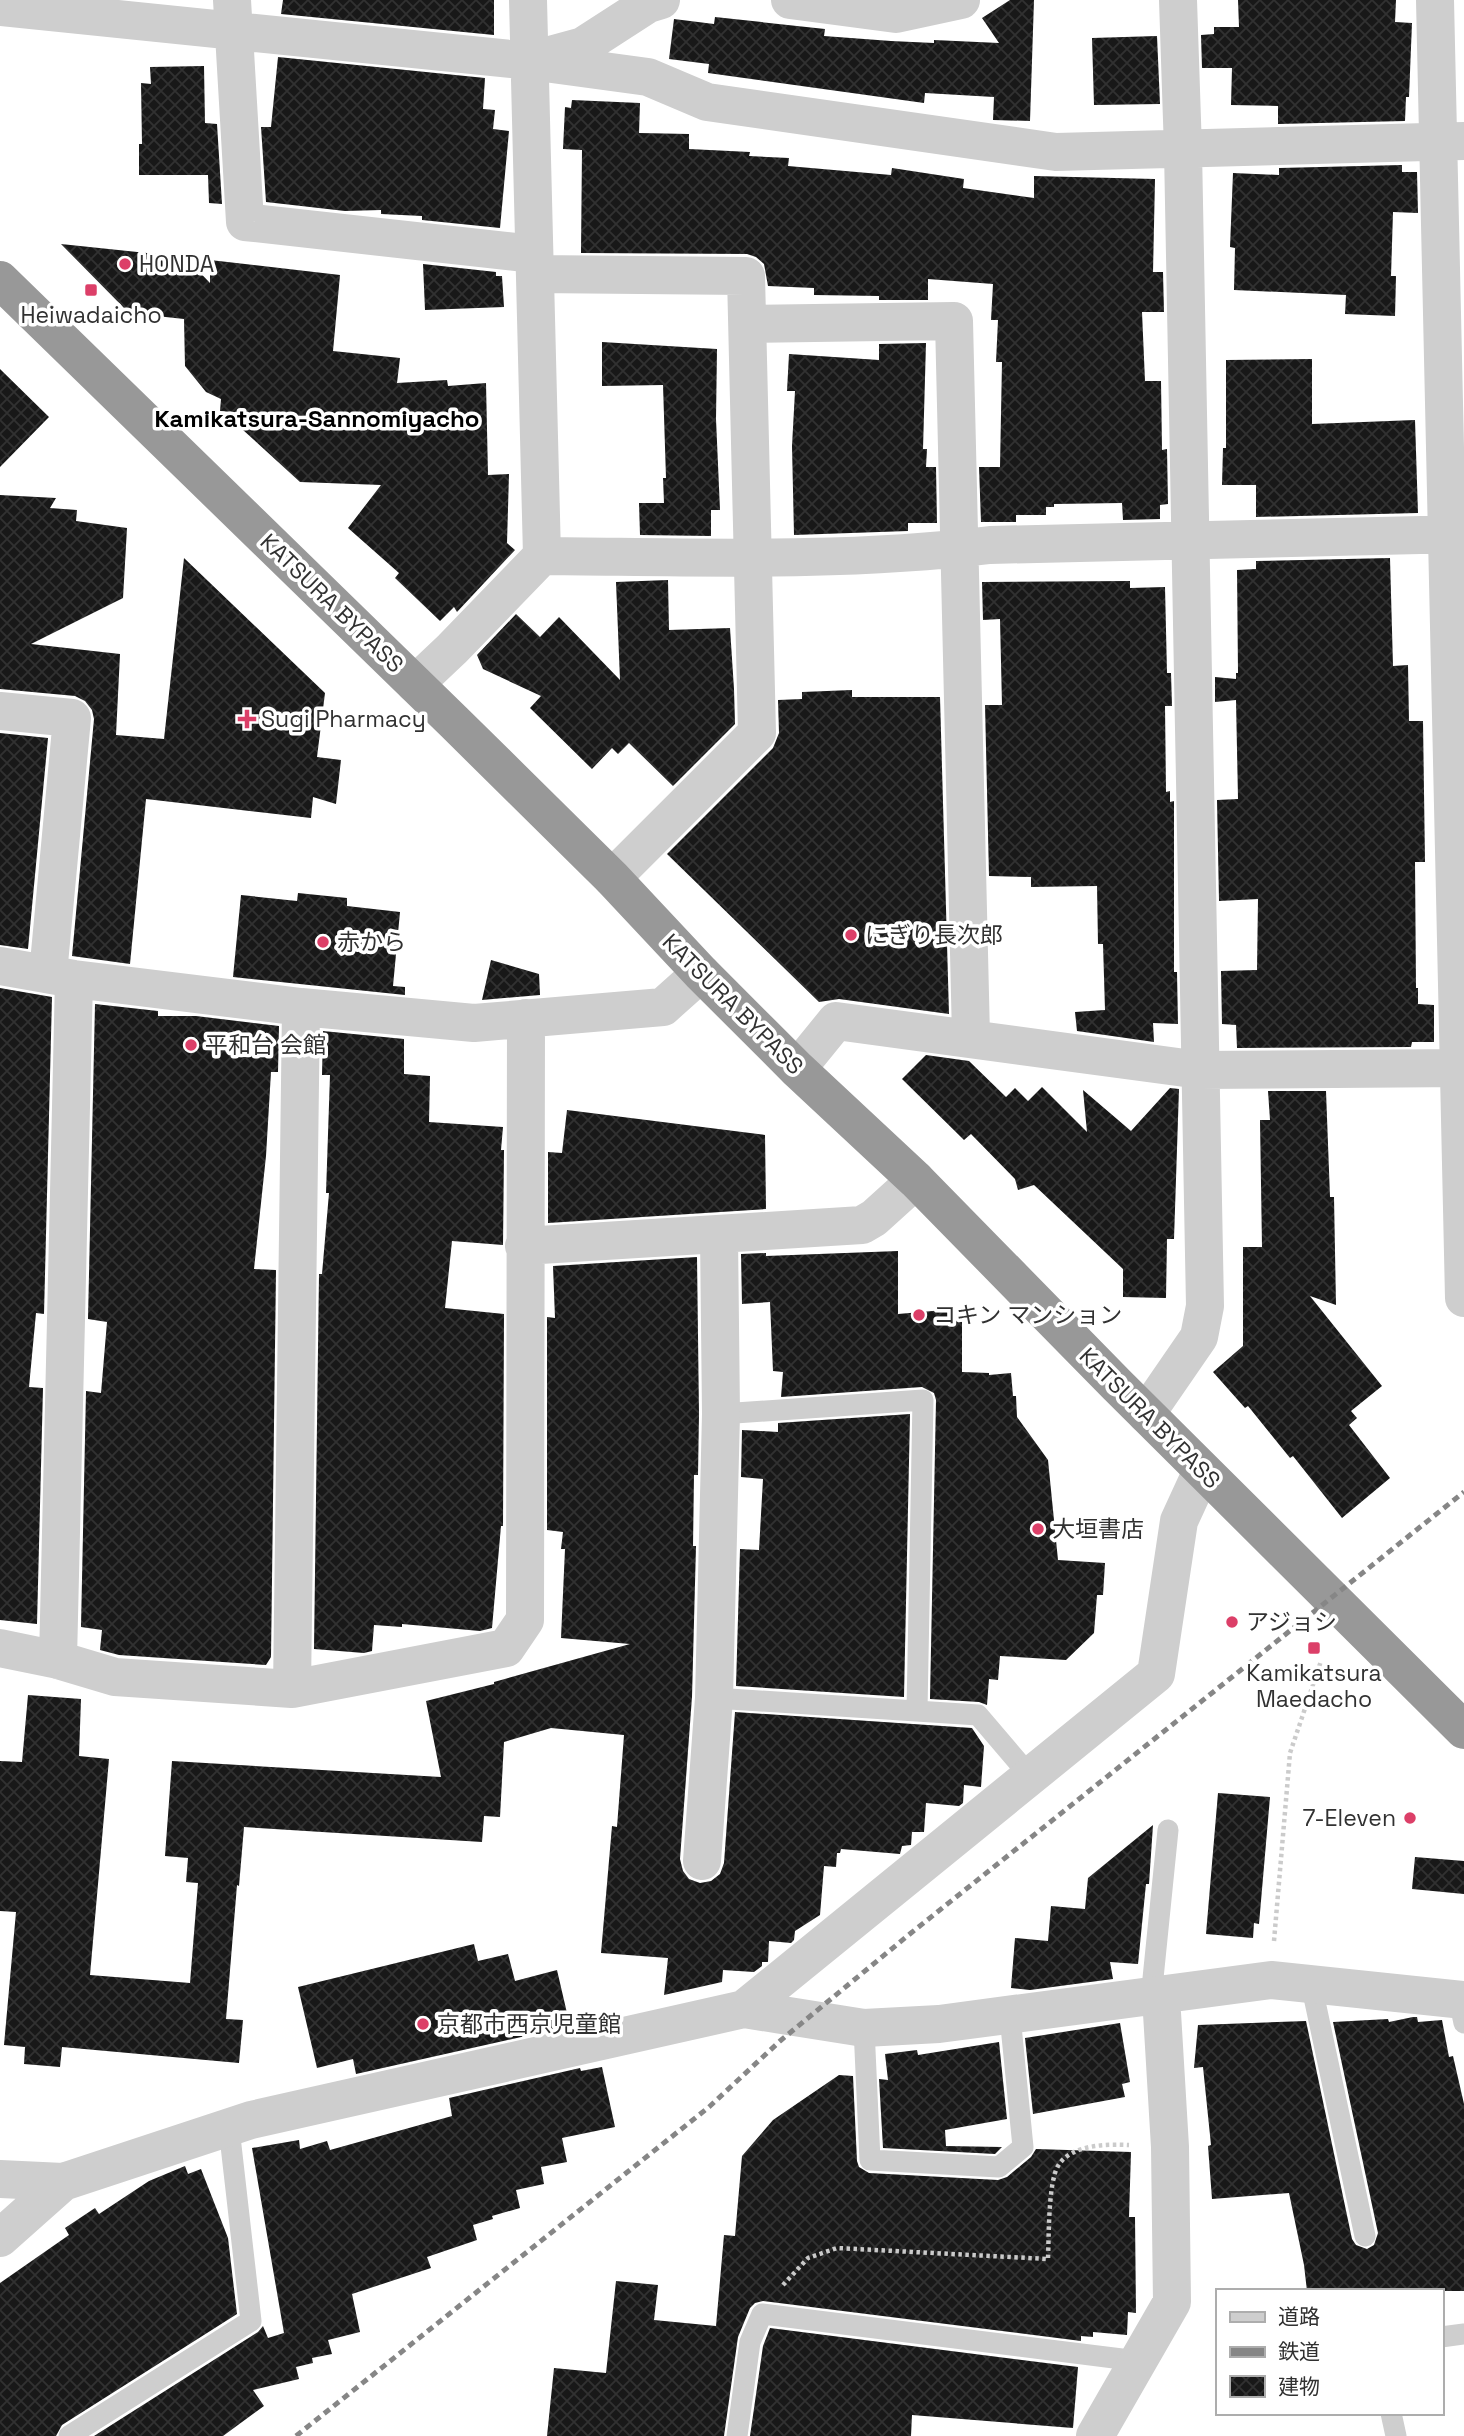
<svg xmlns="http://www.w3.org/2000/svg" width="1464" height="2436" font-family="'Space Grotesk','Noto Sans JP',sans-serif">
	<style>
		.building { fill: url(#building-cross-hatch) }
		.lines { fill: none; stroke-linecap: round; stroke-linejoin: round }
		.path { stroke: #cbcbcb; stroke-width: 4.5; stroke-dasharray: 3.5 3.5; stroke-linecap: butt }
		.lane { stroke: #cecece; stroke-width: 21 }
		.street { stroke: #cecece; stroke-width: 38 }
		.highway { stroke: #989898; stroke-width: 38 }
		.rail { stroke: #868686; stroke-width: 5; stroke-dasharray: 7 5; stroke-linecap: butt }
		.poi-dot { fill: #dc3f68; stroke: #fff; stroke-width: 2.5 }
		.labels { text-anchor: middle; stroke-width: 7; stroke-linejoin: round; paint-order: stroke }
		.poi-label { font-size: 23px; fill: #313131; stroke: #fff; text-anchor: start }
		.street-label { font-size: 23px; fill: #313131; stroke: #fff }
		.neighbourhood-label { font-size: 24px; font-weight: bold; fill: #000; stroke: #fff }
	</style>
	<defs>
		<pattern id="building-cross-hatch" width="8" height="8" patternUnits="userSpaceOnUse" patternTransform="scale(1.75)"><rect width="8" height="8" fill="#181818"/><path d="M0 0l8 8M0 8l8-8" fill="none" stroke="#313131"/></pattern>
	</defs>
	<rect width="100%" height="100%" fill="#fff"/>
	<path class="building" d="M283,0H494V35L281,14Z
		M1010,0H1034L1030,121L993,120L994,97L925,93L924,103L708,73L709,64L669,59L674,19L714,24L715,17L825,29L824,36L891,41L934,43V40L999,43L982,18Z
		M1238,0H1396L1395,22L1412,23L1409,97H1406L1405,121L1278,124V106L1231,105L1232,68H1202L1201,35L1214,34V27H1239Z
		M1157,36L1160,104L1094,105L1092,38Z
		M278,57L485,78L483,109L495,110L493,129L509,131L500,228L422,220V216L381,214V210L345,211L266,202L261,127H271Z
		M204,66L205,123L217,124L222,204L209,203L208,175H139V144H142L141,83L151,84L150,67Z
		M572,100L640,103L639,133L689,134V149L750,152L749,156L789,158L788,166L891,175L892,168L964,179L963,188L1034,198V176L1155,179L1153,272H1163L1164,312H1142L1145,381H1161L1162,450L1167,449L1168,504L1160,505V519L1123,520L1122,503L1054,504V507H1046V515H1016V522H981L979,467H1000L1002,362H996L998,320H991L993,284L928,279V300H879V296L814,295V288L768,286L764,264L756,257L747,254L581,253L582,150L563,149L565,107L571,108Z
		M1402,165V172H1417L1418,213L1393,212L1391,276H1396L1395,316L1345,314L1346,295L1234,290L1235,248L1230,247L1233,173L1279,175V168Z
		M61,244L185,257L210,283V260L340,275L333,351L400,358L397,383L447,380L448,386L486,383L488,475L509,474L507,543L515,550L457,612L454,607L440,621L395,578L399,573L348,528L381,485L300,482L243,430L244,413L220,411L221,399L206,392L185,366L184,319L129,313Z
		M423,264L496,272V276H502L504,307L425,310Z
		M602,342L717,349L716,419L720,510H711V536L640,535L639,503H664L663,478H666L663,385L602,386Z
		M926,343L923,449H927L926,467H936L937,523H908V531L794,535L792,446L795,391H787L789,354L879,360V344Z
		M1312,359V424L1415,420L1418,513L1256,517V485H1222L1223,448H1226V360Z
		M0,369L49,417L0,467Z
		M0,495L56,498L50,508L77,510L76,521L127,528L123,598L31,644L120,654L116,735L164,739L184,558L325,693L317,757L341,760L336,804L313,797L311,818L146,799L130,964L72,956L94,719L92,710L85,701L75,696L0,689Z
		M1390,558L1393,666L1408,665L1409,721H1423L1425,862H1415L1416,988H1418V1004L1434,1005V1042H1412L1411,1047L1237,1048L1236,1025L1222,1024L1221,971L1257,970L1258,899L1219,901L1217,800L1238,799L1236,700L1215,702V677L1236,679V673H1238L1237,570L1256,569V561Z
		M668,580L669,630L730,628L734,689L735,724L673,786L629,743L618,754L612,748L592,769L530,708L541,696L483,669L477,655L516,614L540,637L559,617L620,680L616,582Z
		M1130,581V588L1165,587L1167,673H1171L1172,706H1165L1166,792L1170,791V802L1174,801V972H1177L1178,1024L1153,1023L1154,1042L1077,1031L1075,1012L1105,1010L1103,944H1098L1097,886L1031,887V877L989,876L985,705H1002L1000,619L983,620L982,582Z
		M852,690V697H940L949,1014L839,999L819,1002L667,854L773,748L779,733L778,700L802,699V692Z
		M0,733L48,738L28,949L0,945Z
		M298,893L347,898V906L400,912L393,986L405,987V995L233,977L241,895L297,901Z
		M491,960L539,974L540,995L482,1000Z
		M0,988L52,997L44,1314L36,1313L29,1387L43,1388L37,1624L0,1620Z
		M95,1004L158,1011V1016H196L279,1026L278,1072H271L266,1156L254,1269L276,1270L271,1657L266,1665L119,1655L100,1650L102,1630L81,1627L86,1391L101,1393L107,1322L88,1319Z
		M323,1031L404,1039V1074L430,1076L429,1122L503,1127L501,1150H504L503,1245L452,1241L445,1308L504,1314L503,1526H501L492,1628L480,1631L402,1624V1627L374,1625L372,1651L364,1653L314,1649L319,1274H322L329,1193H326L330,1075H322Z
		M926,1055L969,1061L1006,1097L1015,1088L1028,1101L1042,1087L1087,1132L1083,1090L1131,1131L1170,1088L1179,1089L1174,1239H1167L1166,1298L1123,1297V1269L1034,1185L1018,1190L1015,1179L971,1134L964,1140L902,1079Z
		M1268,1091H1326L1330,1197H1334L1336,1305L1310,1296L1382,1386L1351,1411L1357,1418L1349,1425L1390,1478L1342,1518L1293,1456L1290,1458L1248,1406L1245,1408L1213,1372L1243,1346V1247H1262L1260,1120H1270Z
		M567,1110L765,1135L766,1209L548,1223V1152L562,1153Z
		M898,1251V1314L944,1310L962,1322V1372L989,1373V1375L1011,1373L1013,1396H1016L1017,1417L1048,1460L1058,1560L1105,1563L1103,1595H1097L1094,1633L1066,1660L1000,1656L998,1680L989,1679L987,1705L979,1702L930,1699L936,1400L934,1393L922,1387L781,1397L783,1372L773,1371L770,1302L742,1304L741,1254L766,1253V1256Z
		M697,1257L699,1414L698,1475H694L693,1546H696L692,1697L680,1859L683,1871L689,1879L700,1883L711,1881L720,1874L724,1863L735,1712L972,1728L984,1746L981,1787L964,1785L963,1803L959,1806L926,1803L924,1832H912L911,1845L902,1846L900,1854L841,1849L840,1853H837L836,1867L824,1866L820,1915L795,1931L794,1940L791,1943L769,1941L768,1962H762V1966L754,1972L723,1970L722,1982L664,1995L668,1958L601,1953L612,1826L617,1827L624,1735L551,1728L504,1742L500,1817L484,1816L482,1842L244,1827L239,1886L237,1885L226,2019L243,2020L239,2063L62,2047L60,2067L24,2064L25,2047L4,2045L16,1912L0,1911V1761L22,1762L28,1695L81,1699L79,1756L109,1759L90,1975L190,1983L198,1883L186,1882L188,1858L165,1856L172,1761L441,1777L426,1701L494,1684V1682L630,1644L561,1638L565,1549H561L563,1532L547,1530V1317L555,1318L553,1266Z
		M910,1414L904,1697L736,1686L740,1549L759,1550L763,1479L741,1477L742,1430L778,1432V1423Z
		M1218,1793L1270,1797L1259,1924L1254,1923L1253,1938L1206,1934Z
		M1153,1825L1149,1884H1146L1138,1964L1110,1962L1113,1979L1030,1990L1011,1988L1015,1938L1048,1941L1051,1906L1085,1909L1088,1878Z
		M1415,1857L1464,1861V1894L1412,1889Z
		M474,1944L478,1961L508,1954L515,1981L557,1970L570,2026L356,2074L353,2059L317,2068L298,1987Z
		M1413,2017H1417L1418,2022L1442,2020L1449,2057L1453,2056L1464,2104V2291H1307L1304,2265L1289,2193L1212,2199L1208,2146L1211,2145L1203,2067L1194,2068L1198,2025L1306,2021L1352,2239L1356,2245L1367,2249L1374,2245L1378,2233L1333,2022L1388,2019L1389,2022Z
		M1120,2023L1130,2082L1122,2084L1125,2097L1033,2114L1025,2038Z
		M999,2042L1007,2119L945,2130L946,2146L1002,2147L995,2154L883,2148L879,2079L888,2080L885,2054L917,2050L918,2055Z
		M602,2067L615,2127L562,2138L567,2162L541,2167L544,2184L516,2190L520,2208L492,2216L493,2219L473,2225L477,2240L427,2257L431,2268L352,2294L360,2332L328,2340L332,2354L312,2358L313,2363L296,2367L299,2379L253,2390L264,2406L223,2436H94L258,2332L263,2326L268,2338L284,2333L252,2148L299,2140L300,2149L327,2141L330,2150L452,2116L449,2098L580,2068L581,2071Z
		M839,2075L853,2076L857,2161L859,2167L869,2173L998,2180L1007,2177L1031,2157L1036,2149L1131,2152L1129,2217H1135L1136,2313L1128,2312L1127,2335L1093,2332V2337L1081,2336V2341L763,2301L755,2303L750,2308L738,2337L724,2436H547L554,2368L606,2373L616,2281L658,2285L654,2320L716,2326L724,2235L735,2236L742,2156L773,2120Z
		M185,2166L188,2174L201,2169L228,2238L237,2314L62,2425L56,2436H0V2283L69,2235L65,2228L95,2208L99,2214L149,2181Z
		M770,2328L1078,2367L1073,2428L912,2415L911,2436H750L763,2346Z"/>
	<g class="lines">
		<path class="path" d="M1274,1941L1290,1753L1321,1661
			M783,2285L808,2258L837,2248L1048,2259C1049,2237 1048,2183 1058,2166C1071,2144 1108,2144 1129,2145"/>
		<path class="lane" d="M721,1414L923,1400L917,1710
			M714,1698L978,1715L1030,1776
			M1311,1983L1365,2236
			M1151,1998L1168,1830
			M1459,1999L1464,2023
			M864,2028L870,2160L999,2167L1023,2147L1010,2016
			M1441,2337L1464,2334
			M1391,2413L1396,2436
			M69,2436L251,2321L229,2128
			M737,2436L750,2342L762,2314L1138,2361"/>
		<path class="street" d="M232,0L245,222L534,254
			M790,0L896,14L961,0
			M1435,0L1464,1298
			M0,7L530,61L648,77L707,102L1056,152L1464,141
			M539,58L583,46L648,4L661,0
			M535,274L746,276L757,733L612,878
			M749,324L954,321L971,1037
			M542,556C691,557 842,563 990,545L1464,534
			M415,684L452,649L542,556L528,0
			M0,711L72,718L48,974
			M0,966L74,979L301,1007L474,1023L663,1007L701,973
			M797,1069L836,1021L1200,1070L1464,1068
			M524,1246L862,1225L874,1218L916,1180
			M1146,1414L1199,1337L1205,1306L1183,150L1178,0
			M0,1648L58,1660L115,1677L292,1689L506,1648L525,1620L526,1018
			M58,1660L74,979
			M292,1689L301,1007
			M702,1861L714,1698L721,1414L719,1235
			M744,2009L1156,1674L1179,1521L1202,1471
			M0,2179L63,2182
			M0,2238L63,2182L251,2120L744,2009L864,2028L939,2024L1271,1980L1464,2000
			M1095,2436L1172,2302L1170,2147L1161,1996"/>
		<path class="highway" d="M0,280L454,722L612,878L701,973L797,1069L916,1180L1117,1385L1464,1730"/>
		<path class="rail" d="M296,2436L709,2107L780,2041L911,1933L1464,1492"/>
	</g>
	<g class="poi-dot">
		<circle cx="125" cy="264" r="7"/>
		<rect x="84" y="283" width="14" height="14" rx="3.5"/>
		<path d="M243.5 708.5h7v7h7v7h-7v7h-7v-7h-7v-7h7z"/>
		<circle cx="851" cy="935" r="7"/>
		<circle cx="323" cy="942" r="7"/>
		<circle cx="191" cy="1045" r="7"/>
		<circle cx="919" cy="1315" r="7"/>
		<circle cx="1038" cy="1529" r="7"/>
		<circle cx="1232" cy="1622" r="7"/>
		<rect x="1307" y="1641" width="14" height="14" rx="3.5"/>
		<circle cx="1410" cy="1818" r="7"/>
		<circle cx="423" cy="2024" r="7"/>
	</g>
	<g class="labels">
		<g class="poi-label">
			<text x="139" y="272">HONDA</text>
			<text x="91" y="323" text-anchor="middle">Heiwadaicho</text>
			<text x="261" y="727">Sugi Pharmacy</text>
			<text x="865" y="943">にぎり長次郎</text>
			<text x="337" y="950">赤から</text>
			<text x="205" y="1053">平和台 会館</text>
			<text x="933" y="1323">コキン マンション</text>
			<text x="1052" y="1537">大垣書店</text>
			<text x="1246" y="1630">アジョシ</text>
			<text x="1314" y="1681" text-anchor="middle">Kamikatsura<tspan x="1314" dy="26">Maedacho</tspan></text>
			<text x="1396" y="1826" text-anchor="end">7-Eleven</text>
			<text x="437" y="2032">京都市西京児童館</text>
		</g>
		<g class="street-label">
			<text transform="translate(332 603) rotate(44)" y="8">KATSURA BYPASS</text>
			<text transform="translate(733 1004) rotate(45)" y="8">KATSURA BYPASS</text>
			<text transform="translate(1150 1418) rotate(45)" y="8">KATSURA BYPASS</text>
		</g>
		<g class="neighbourhood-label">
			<text x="317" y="427">Kamikatsura-Sannomiyacho</text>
		</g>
	</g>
	<rect x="1216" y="2289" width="228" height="126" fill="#ffffff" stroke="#adadad" stroke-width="2"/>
	<rect x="1230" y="2312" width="35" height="10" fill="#cecece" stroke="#adadad" stroke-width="2"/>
	<text x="1278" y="2324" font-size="21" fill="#313131">道路</text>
	<rect x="1230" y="2347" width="35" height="10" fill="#868686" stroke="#adadad" stroke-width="2"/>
	<text x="1278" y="2359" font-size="21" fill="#313131">鉄道</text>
	<rect x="1230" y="2376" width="35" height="21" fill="url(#building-cross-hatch)" stroke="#adadad" stroke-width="2"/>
	<text x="1278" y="2394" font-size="21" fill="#313131">建物</text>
</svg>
